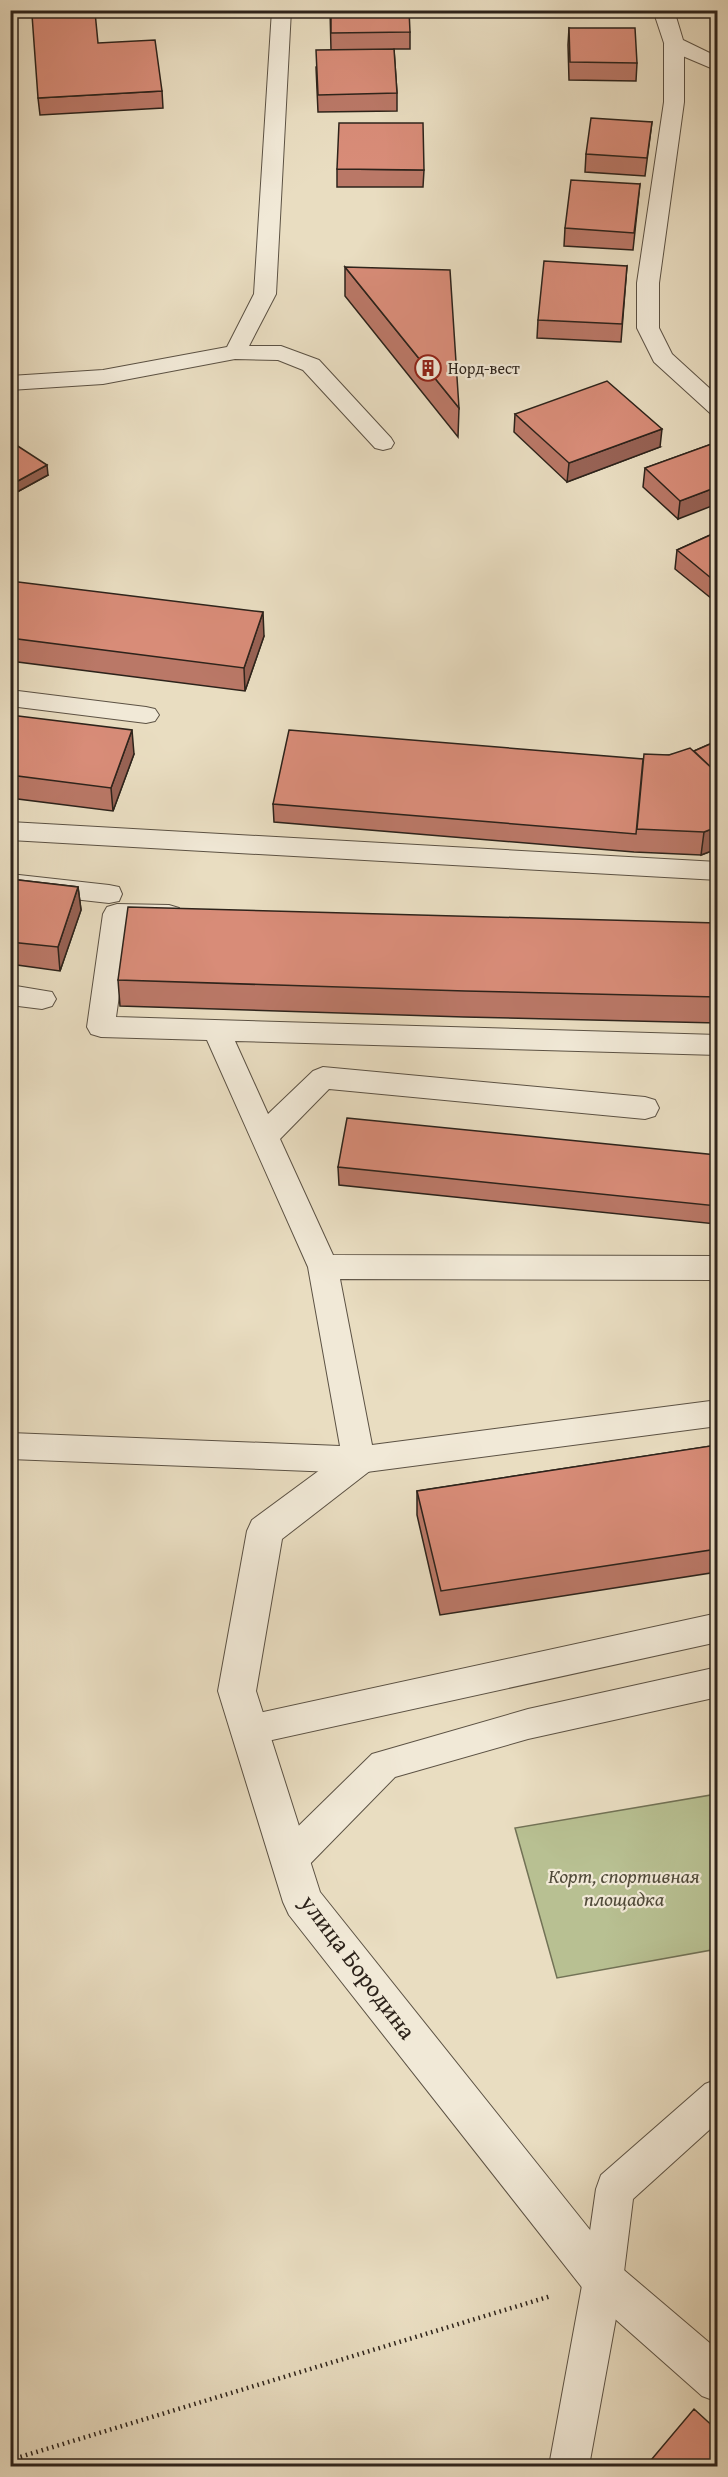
<svg xmlns="http://www.w3.org/2000/svg" width="728" height="2477" font-family="'Gentium Book Plus',serif">
	<style>
		.green { fill: #b8c092; stroke: #727256; stroke-width: 1.5 }
		.lines { fill: none; stroke-linecap: round; stroke-linejoin: round }
		.service-casing { stroke: #5c5244; stroke-width: 2 }
		.minor-casing { stroke: #5c5244; stroke-width: 2 }
		.path { stroke: #2d231b; stroke-width: 4.5; stroke-dasharray: 1.5 4; stroke-linecap: butt }
		.service { fill: #f1e9d7; fill-rule: evenodd }
		.minor { fill: #f1e9d7; fill-rule: evenodd }
		.wall { fill: #ba7867; stroke: #2d231b; stroke-width: 1.5 }
		.shaded-wall { fill: #976254; stroke: #2d231b; stroke-width: 1.5 }
		.building { fill: #d88c78; stroke: #2d231b; stroke-width: 1.5 }
		.labels { text-anchor: middle; stroke-width: 4.5; stroke-linejoin: round; paint-order: stroke }
		.far-poi-label { font-size: 16px; fill: #2d231b; stroke: #f1e9d7; text-anchor: start }
		.park-label { font-size: 20px; font-style: italic; fill: #504a39; stroke: #f1e9d7 }
		.near-street-label { font-size: 24px; fill: #2d231b; stroke: #f1e9d7 }
	</style>
	<rect width="100%" height="100%" fill="#e9ddc1"/>
	<filter id="stains"><feTurbulence type="fractalNoise" baseFrequency=".00333" numOctaves="4"/><feColorMatrix values="0 0 0 0 .2 0 0 0 0 .09 0 0 0 0 .02 0 0 0 .5 -.17"/></filter>
	<radialGradient id="worn" r=".72"><stop offset=".6" stop-color="#630" stop-opacity="0"/><stop offset="1" stop-color="#630" stop-opacity=".3"/></radialGradient>
	<path class="green" d="M717,1794V1949L557,1978L515,1828Z"/>
	<g class="lines">
		<g class="service-casing">
			<path id="service" d="M272,10H291L276,294L249,346H281L319,360L391,438L394,443L391,448L383,450L375,448L303,370L278,360L235,359L103,384L10,390V376L103,370L227,347L254,294Z
				M674,38L681,40L684,44V102L659,283V328L672,354L718,396V415L710,413L654,362L637,328V283L664,102V44L667,40Z
				M10,690L146,707L155,709L159,715L155,721L146,723L10,706Z
				M10,822L718,862V880L10,840Z
				M10,874L109,885L119,887L122,894L119,901L109,903L10,892Z
				M117,904L169,905L179,908L183,915L179,922L169,925L129,924L116,1017L718,1035V1055L235,1041L268,1114L313,1071L323,1067L645,1097L655,1100L659,1108L655,1116L645,1119L329,1089L280,1139L333,1255L718,1256V1280L340,1279L372,1445L718,1400V1426L359,1473L10,1459V1433L340,1446L308,1267L207,1040L101,1037L91,1034L87,1027L103,914L107,907Z
				M10,985L52,992L56,999L52,1006L42,1009L10,1005Z
				M718,1613V1642L249,1745L237,1741L232,1730L237,1719L249,1715Z
				M718,1667V1697L528,1739L395,1777L303,1871L290,1875L277,1871L272,1859L277,1847L372,1754L528,1709Z
				M718,2079V2122L633,2199L623,2280L589,2466H549L583,2280L596,2189L601,2175L705,2084Z"/>
		</g>
		<g class="minor-casing">
			<path id="minor" d="M653,10H674L683,40L718,57V71L666,49Z
				M359,1445L371,1450L377,1460L371,1470L282,1539L256,1691L320,1892L618,2265L718,2350V2402L702,2396L588,2295L289,1915L283,1902L218,1691L247,1531L252,1520L347,1450Z"/>
		</g>
		<path class="path" d="M10,2460L551,2296"/>
		<use href="#service" class="service"/>
		<use href="#minor" class="minor"/>
	</g>
	<path class="wall" d="M330,10L410,32V49H394L397,93V111L318,112L316,67L331,50Z
		M569,28L637,63L636,81L569,80L568,45Z
		M162,91L163,108L40,115L38,98Z
		M652,122L645,176L585,172L586,154Z
		M337,169L424,170L423,187H337Z
		M640,184L633,250L564,246L565,228Z
		M627,266L621,342L537,338L538,320Z
		M345,267L459,408L458,437L345,296Z
		M515,414L660,447L567,482L514,432Z
		M10,441L48,475L17,492L10,487Z
		M717,442L678,519L643,487L645,468Z
		M717,532V603L675,569L677,550Z
		M10,581L264,636L245,691L10,661Z
		M10,715L134,754L113,811L10,798Z
		M717,741V849L701,855L634,852L274,822L273,804L643,759L694,751Z
		M10,879L78,887L81,910L60,971L10,964Z
		M717,923V1023L464,1017L120,1006L118,980Z
		M717,1155V1211L716,1224L339,1185L338,1167Z
		M717,1445V1572L440,1615L417,1515V1491Z"/>
	<path class="shaded-wall" d="M662,429L660,447L567,482L569,463Z
		M47,465L48,475L17,492L16,482Z
		M717,487V504L678,519L680,501Z
		M263,612L264,636L245,691L244,668Z
		M132,730L134,754L113,811L111,788Z
		M717,827V849L701,855L704,832Z
		M78,887L81,910L60,971L58,947Z"/>
	<path class="building" d="M331,10H409L410,32L331,33Z
		M95,12L98,43L155,40L162,91L38,98L32,15Z
		M569,28H635L637,63L570,62Z
		M394,49L397,93L318,95L316,50Z
		M591,118L652,122L647,158L586,154Z
		M339,123H423L424,170L337,169Z
		M571,180L640,184L634,233L565,228Z
		M544,261L627,266L622,324L538,320Z
		M345,267L450,270L459,408Z
		M607,381L662,429L569,463L515,414Z
		M10,441L47,465L16,482L10,478Z
		M717,442V487L680,501L645,468Z
		M717,532V583L677,550Z
		M10,581L263,612L244,668L10,638Z
		M10,715L132,730L111,788L10,775Z
		M289,730L643,759L636,834L273,804Z
		M717,741V773L694,751Z
		M690,748L717,773V827L704,832L637,829L644,754L669,755Z
		M10,879L78,887L58,947L10,942Z
		M128,907L717,923V997L465,991L118,980Z
		M347,1118L717,1155V1206L338,1167Z
		M717,1445V1549L441,1591L417,1491Z
		M694,2409L717,2430V2466H646Z"/>
	<defs>
		<g id="building-ring" transform="scale(1.35)"><circle r="9.5" fill="#f1e9d7" stroke="#8f2418" stroke-width="1.5"/><path d="M-4-6H4V6H1V3H-1V6H-4ZM-2.5-4.3h1.7v1.8h-1.7ZM.8-4.3h1.7v1.8H.8ZM-2.5-1h1.7V.8h-1.7ZM.8-1h1.7V.8H.8Z" fill="#8f2418"/></g>
	</defs>
	<g fill-rule="evenodd">
		<use href="#building-ring" x="428" y="368"/>
	</g>
	<g class="labels">
		<g class="far-poi-label">
			<text x="448" y="374">Норд-вест</text>
		</g>
		<g class="park-label">
			<text x="624" y="1883">Корт, спортивная<tspan x="624" dy="23">площадка</tspan></text>
		</g>
		<g class="near-street-label">
			<text transform="translate(358 1967) rotate(53)" y="8">улица Бородина</text>
		</g>
	</g>
	<rect width="728" height="2477" fill="none" stroke="#e9ddc1" stroke-width="36"/>
	<rect x="12" y="12" width="704" height="2453" fill="none" stroke="#2d231b" stroke-width="3"/>
	<rect x="18" y="18" width="692" height="2441" fill="none" stroke="#2d231b" stroke-width="1.5"/>
	<rect width="100%" height="100%" filter="url(#stains)"/>
	<rect width="100%" height="100%" fill="url(#worn)"/>
</svg>
